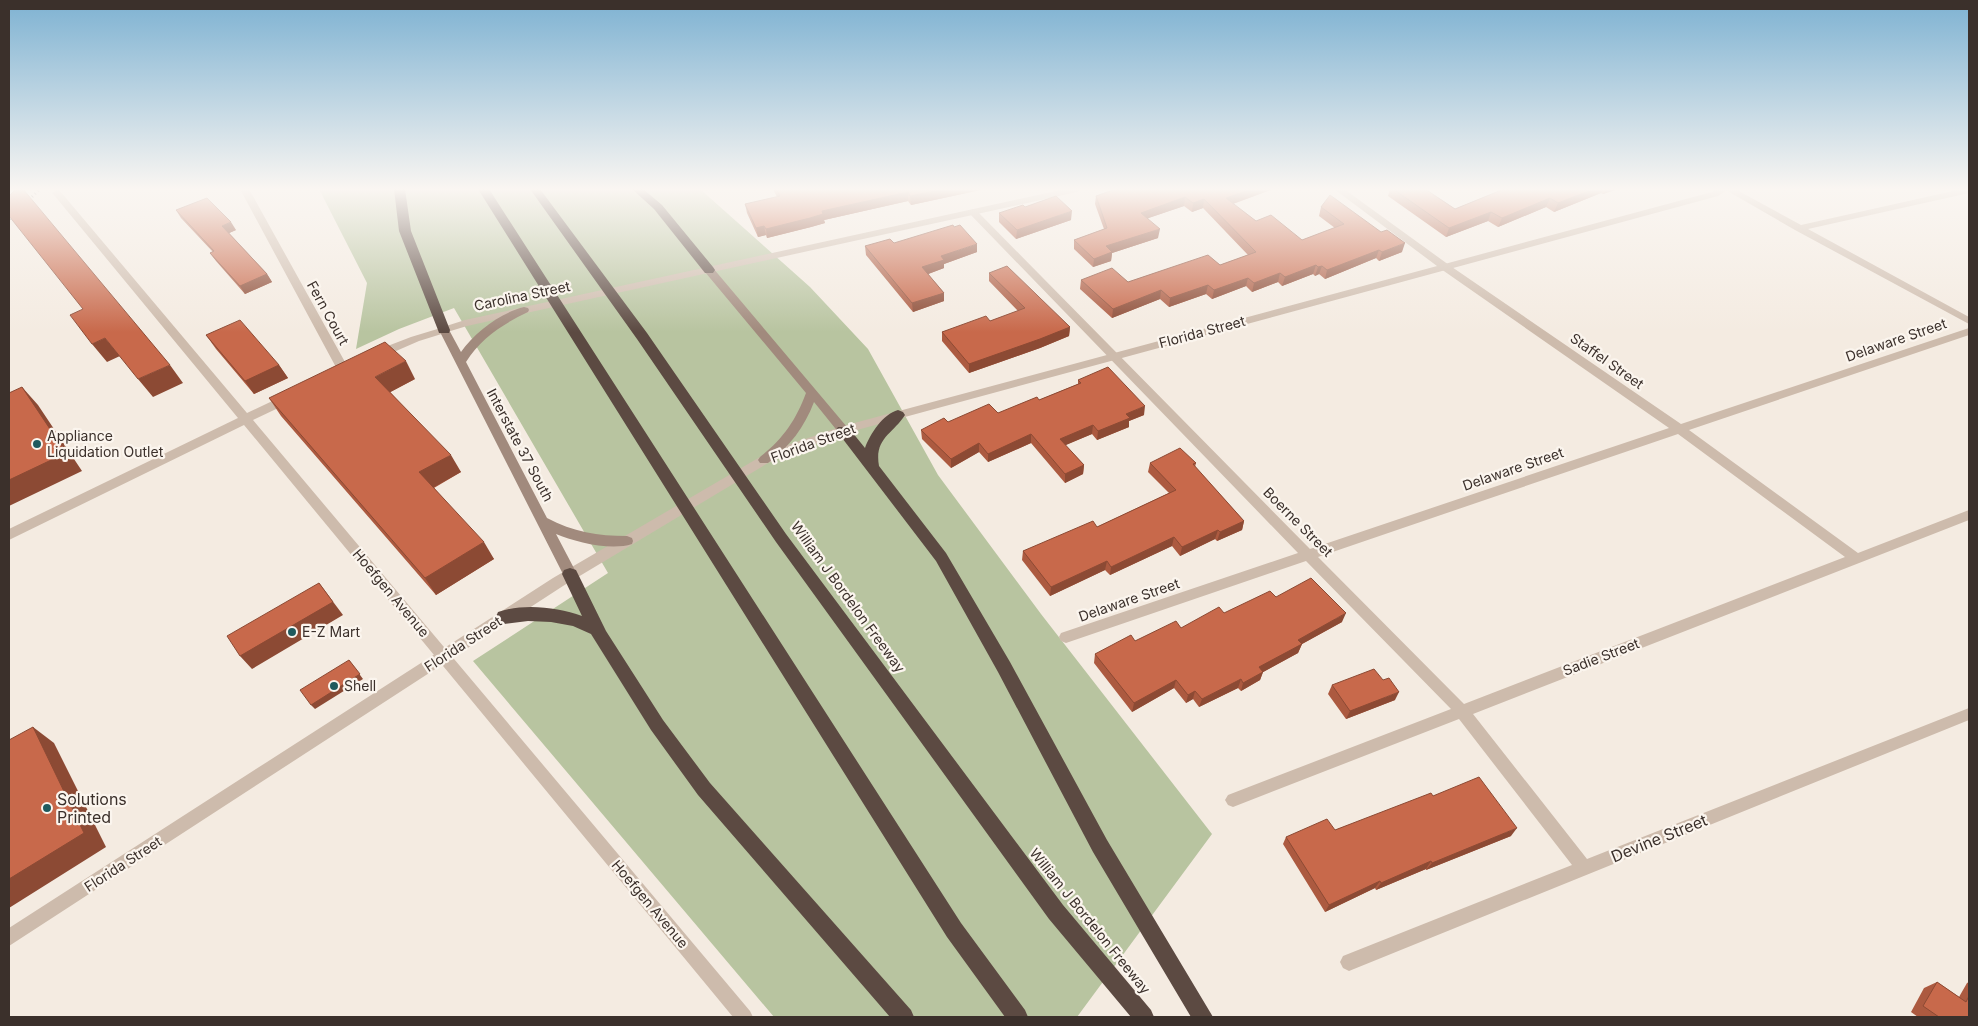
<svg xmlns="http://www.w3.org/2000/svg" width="1978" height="1026" font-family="Inter,sans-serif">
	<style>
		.green { fill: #b8c4a0 }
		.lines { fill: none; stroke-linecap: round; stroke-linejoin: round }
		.minor { fill: #cdbbac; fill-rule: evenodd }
		.tertiary { fill: #cdbbac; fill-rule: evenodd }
		.secondary { fill: #a18a7d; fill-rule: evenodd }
		.motorway { fill: #5c4a42; fill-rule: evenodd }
		.rail { stroke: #3b302b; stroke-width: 3; stroke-dasharray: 1 3; stroke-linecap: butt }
		.wall { fill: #ac5a40 }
		.shaded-wall { fill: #8c4a34 }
		.building { fill: #c8694b; stroke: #8c4a34 }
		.poi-dot { fill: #1f5a5e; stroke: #fbf5ee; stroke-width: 2 }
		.labels { text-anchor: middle; stroke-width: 4.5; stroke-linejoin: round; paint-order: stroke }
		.street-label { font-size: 14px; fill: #3b302b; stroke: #fbf5ee }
		.poi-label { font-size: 14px; fill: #3b302b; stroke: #fbf5ee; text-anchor: start }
		.near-poi-label { font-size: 16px; fill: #3b302b; stroke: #fbf5ee; text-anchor: start }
		.near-street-label { font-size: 16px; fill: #3b302b; stroke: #fbf5ee }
	</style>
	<rect width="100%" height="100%" fill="#f4ebe1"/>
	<path class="green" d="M319,189H700L810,287L868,349L938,475L1041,614L1212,834L1077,1017H774L473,661L608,573L454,308L399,329L356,349L367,283Z"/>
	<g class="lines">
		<path class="minor" d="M240,189H249L350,371L348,374H340L338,371Z
			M1334,189H1344L1449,265L1681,424L1969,328V335L1689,430L1858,553L1969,510V520L1473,714L1587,859L1969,708V720L1349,971L1343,968L1340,962L1343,956L1572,865L1459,719L1233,807L1228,805L1225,800L1228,795L1451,709L1306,561L1066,643L1061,641L1059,637L1061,633L1298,553L968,212L973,209L976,210L1310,549L1669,428L1441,269ZM1678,434L1845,557L1464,704L1318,557Z
			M1724,189H1735L1801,225L1962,189H1969V193L1808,229L1969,317V324L1795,230Z
			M57,190L60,191L247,413L285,395H293L295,398L293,401L253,420L750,1011L753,1017H733L244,425L9,540V529L238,418L54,195L52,193Z
			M444,327L449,330L448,332L419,341L380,358L376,359L371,355L372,352L411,337Z"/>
		<path class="tertiary" d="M1065,189H1082L1077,192L467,326L444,333L439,330L440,328L465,320Z
			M1718,189H1729L1718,196L846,433L790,453L768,463L563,586L9,946V928L553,578L760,457L782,447L843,426L1712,192Z"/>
		<path class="secondary" d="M709,267L713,268L847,427L849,430L847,433H839L814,402C804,428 790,446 768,463H760L758,460L760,457C783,439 796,420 806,393L705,272V268Z
			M524,307L528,308L529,310L528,312C503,324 481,338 466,362L547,518C573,532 598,536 627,536L632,538L633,541L632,544C611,551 575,542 556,534L577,574L575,578L570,579L565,578L439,330L440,328H448L461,352C475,332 500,313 524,307Z"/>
		<path class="motorway" d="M394,189H405L411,231L450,330L449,333H439L438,330L399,231Z
			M478,189H489L961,923L1025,1010L1028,1017H1005L947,937Z
			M530,189H540L647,333L786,534L1063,905L1151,1010L1154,1017H1131L1049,919L776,542L637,339Z
			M632,189H643L662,205L713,267L715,270L713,273H705L654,209Z
			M898,410L903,412L905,415C893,434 874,438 879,466L946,553L1010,662L1107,840L1213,1017H1191L1093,852L998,672L936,561L836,430L838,427H848L865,448C870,434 883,414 898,410Z
			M570,568L576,570L606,631L663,720L710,783L911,1010L914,1017H890L698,795L651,730L591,634L573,626L551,622L528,621L504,624L498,622L496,617L498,612C524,603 557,607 582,616L562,574L564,570Z"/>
		<path class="rail" d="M9,219L40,189"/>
	</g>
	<path class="wall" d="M773,189H985L911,205L908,201L824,220L825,223L811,227L767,238L766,235L758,237L747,213L745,204L777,197Z
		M1129,189H1273L1233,204L1256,221L1302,240L1335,228L1319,216L1321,207L1402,252L1379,261L1376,258L1325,279L1319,274L1315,276L1313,274L1282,286L1278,282L1252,292L1246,286L1212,299L1206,294L1169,307L1160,299L1112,318L1080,289L1081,280L1128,282L1220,265L1248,255L1203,208L1192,212L1184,206L1148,218L1158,238L1112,253L1111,261L1093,267L1074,249V240L1104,229L1095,204L1096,196Z
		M1390,189H1425L1455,209L1504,189H1618L1603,194L1601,193L1554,212L1546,207L1498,227L1488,221L1446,237L1388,196Z
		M1025,207L1071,220L1016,239L999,222V213Z
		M176,210L236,230L229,233L267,274L272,282L245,294L216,261L210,253L213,252L181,218Z
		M865,246L977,252L944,264V268L928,274L944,293V301L913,312L866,255Z
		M989,273L1070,327L1069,336L1040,348L969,373L942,341V332L990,321L1018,311L989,281Z
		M206,335L279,365L288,378L254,394L216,349Z
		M415,379L390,392L461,472L434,488L494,559L436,595L281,416L269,398Z
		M1078,380L1144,415L1129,421V427L1097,440L1092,434L1065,445L1084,465L1083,474L1065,483L1031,443L988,462L979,452L951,468L922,439L921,430L948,422L998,413L1039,400L1078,384Z
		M1150,463H1196L1195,467L1244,521L1242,530L1217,541L1215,539L1180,556L1172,546L1110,575L1105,570L1050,596L1022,560L1023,551L1097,527L1169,493L1148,472Z
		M1276,597L1342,622L1302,644L1298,653L1263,672L1260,680L1241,691L1238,688L1199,707L1193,699L1186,703L1174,688L1132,712L1094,663L1095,654L1135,641L1181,628Z
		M1332,685L1395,700L1346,719L1328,694Z
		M1433,796L1511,836L1426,870V869L1376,890L1375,888L1325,912L1283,844L1286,837L1335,830Z
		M1937,982L1959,997L1967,983L1969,982V1017H1918L1911,1012L1924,988Z"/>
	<path class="shaded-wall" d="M946,189H985L911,205L910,196Z
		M1252,189H1273L1224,207L1226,198Z
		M1594,189H1603L1601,193L1554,212L1558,203Z
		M1606,189H1618L1603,194Z
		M908,192V201L824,220L825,223L811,227L767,238L766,229L822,211Z
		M1185,197L1184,206L1140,221L1141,213Z
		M1550,198L1546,207L1498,227L1502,218Z
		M1204,199L1203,208L1192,212L1193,203Z
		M1072,211L1071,220L1016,239L1017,230Z
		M1491,212L1488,221L1446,237L1449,228Z
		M231,222L236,230L227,234L222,226Z
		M764,226L766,235L758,237L756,228Z
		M1160,229L1158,238L1112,253L1111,261L1093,267L1094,259L1106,246Z
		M1405,243L1402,252L1379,261L1382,252Z
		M977,244V252L944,264V268L923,276L922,267L941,256Z
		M1379,250L1376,258L1325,279L1327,270Z
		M1316,265L1313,274L1282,286L1285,277Z
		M1322,266L1319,274L1315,276L1318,267Z
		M1280,273L1278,282L1252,292L1254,283Z
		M267,274L272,282L245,294L240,286Z
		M1248,278L1246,286L1212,299L1214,290Z
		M1208,285L1206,294L1169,307L1170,298Z
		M1161,290L1160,299L1112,318L1113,309Z
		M944,293V301L913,312L912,303Z
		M1070,327L1069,336L1040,348L969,373V364Z
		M105,338L120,356L107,362L92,344Z
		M406,361L415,379L385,395L375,377Z
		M170,365L183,383L153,397L138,379Z
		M279,365L288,378L254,394L245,381Z
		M22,387L38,405L82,471L9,506V480Z
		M1145,406L1144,415L1129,421V427L1097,440L1098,431L1126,414Z
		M1093,425L1092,434L1059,448L1060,439Z
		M1031,434V443L988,462V454Z
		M979,443V452L951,468V459Z
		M451,455L461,472L429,490L419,472Z
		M1084,465L1083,474L1065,483V474Z
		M1244,521L1242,530L1217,541L1220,532Z
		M1218,530L1215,539L1180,556L1182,547Z
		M1174,537L1172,546L1110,575L1111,567Z
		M484,542L494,559L436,595L425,578Z
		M1107,561L1105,570L1050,596L1051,587Z
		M319,583L343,615L252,669L240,656Z
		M1346,613L1342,622L1302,644L1298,653L1256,676L1259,667L1298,640Z
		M349,660L363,679L315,709L311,705Z
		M1263,672L1260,680L1241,691L1243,683Z
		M1241,679L1238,688L1199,707L1202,699Z
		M1176,680L1174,688L1132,712L1134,703Z
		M1195,691L1193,699L1186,703L1188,695Z
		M1399,692L1395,700L1346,719L1350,711Z
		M33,727L54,743L106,847L9,908V879Z
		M1517,828L1511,836L1426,870L1432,863Z
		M1431,861L1426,869L1376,890L1381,883Z
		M1380,881L1375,888L1325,912L1329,905Z"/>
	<path class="building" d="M16,189H23L170,365L138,379L105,338L92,344L70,315L83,309L9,216V196Z
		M776,189H946L910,196L908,192L822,211L823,214L810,218L766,229L764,226L756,228L745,204L780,196Z
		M1116,189H1126L1127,190L1129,189H1252L1226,198L1256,221L1271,215L1302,240L1344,224L1321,207L1330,195L1381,232L1387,230L1405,243L1382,252L1379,250L1327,270L1322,266L1318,267L1316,265L1285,277L1280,273L1254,283L1248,278L1214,290L1208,285L1170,298L1161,290L1113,309L1081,280L1112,268L1128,282L1208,255L1220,265L1256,252L1204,199L1193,203L1185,197L1141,213L1160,229L1106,246L1112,252L1094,259L1074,240L1107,228L1096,196Z
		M1393,189H1425L1455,209L1504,189H1594L1558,203L1550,198L1502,218L1491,212L1449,228Z
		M1056,196L1072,211L1017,230L999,213L1023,205L1025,207Z
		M207,198L231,222L222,226L267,274L240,286L210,253L214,251L176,210Z
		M953,225L954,227L960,225L977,244L941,256L944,260L922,267L944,293L912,303L865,246L890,239L894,243Z
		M1007,266L1070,327L1040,339L969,364L942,332L986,316L990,321L1025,308L989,273Z
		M240,320L279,365L245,381L206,335Z
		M385,342L406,361L375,377L451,455L419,472L484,542L425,578L269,398Z
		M1108,367L1145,406L1126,414L1130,418L1098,431L1093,425L1060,439L1084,465L1065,474L1031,434L988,454L979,443L951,459L921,430L944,418L948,422L989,404L998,413L1037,397L1039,400L1081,383L1078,380Z
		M22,387L66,453L9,480V393Z
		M1180,448L1196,463L1193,464L1244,521L1220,532L1218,530L1182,547L1174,537L1111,567L1107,561L1051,587L1023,551L1093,521L1097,527L1176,490L1150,463Z
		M1311,578L1346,613L1298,640L1302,644L1259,667L1263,672L1243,683L1241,679L1202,699L1195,691L1188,695L1176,680L1134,703L1095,654L1131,635L1135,641L1176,621L1181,628L1219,607L1224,613L1270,591L1276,597Z
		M319,583L333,602L240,656L227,636Z
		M349,660L360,674L311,705L300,690Z
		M1374,669L1383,680L1389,678L1399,692L1350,711L1332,685Z
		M33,727L84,833L9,879V740Z
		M1479,777L1517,828L1432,863L1431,861L1381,883L1380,881L1329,905L1286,837L1327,819L1335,830L1431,793L1433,796Z
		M1937,982L1966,1002L1969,996V1017H1939L1923,1006Z"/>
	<linearGradient id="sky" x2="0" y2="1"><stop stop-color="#7eb2d2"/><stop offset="0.57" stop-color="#faf6f2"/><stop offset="1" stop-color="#faf6f2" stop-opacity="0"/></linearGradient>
	<rect width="1978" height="332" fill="url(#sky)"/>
	<g class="poi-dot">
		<circle cx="37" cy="444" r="5"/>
		<circle cx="292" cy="632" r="5"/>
		<circle cx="334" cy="686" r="5"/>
		<circle cx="47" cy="808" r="5"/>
	</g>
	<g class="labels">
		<g class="street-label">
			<text transform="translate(522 296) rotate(-12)" y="5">Carolina Street</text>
			<text transform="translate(328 313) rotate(61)" y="5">Fern Court</text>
			<text transform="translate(1202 332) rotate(-15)" y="5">Florida Street</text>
			<text transform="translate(1896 340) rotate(-19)" y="5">Delaware Street</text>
			<text transform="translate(1607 361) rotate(35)" y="5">Staffel Street</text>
			<text transform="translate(813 443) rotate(-20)" y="5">Florida Street</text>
			<text transform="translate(520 445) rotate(62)" y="5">Interstate 37 South</text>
			<text transform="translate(1513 469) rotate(-19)" y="5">Delaware Street</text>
			<text transform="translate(1298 522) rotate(45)" y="5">Boerne Street</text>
			<text transform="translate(391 593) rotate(50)" y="5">Hoefgen Avenue</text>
			<text transform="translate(848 597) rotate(54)" y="5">William J Bordelon Freeway</text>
			<text transform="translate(1129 600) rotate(-19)" y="5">Delaware Street</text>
			<text transform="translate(463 644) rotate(-33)" y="5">Florida Street</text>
			<text transform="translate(1601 657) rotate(-21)" y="5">Sadie Street</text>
			<text transform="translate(123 864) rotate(-33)" y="5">Florida Street</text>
			<text transform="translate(650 904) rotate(50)" y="5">Hoefgen Avenue</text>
			<text transform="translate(1090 921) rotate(51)" y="5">William J Bordelon Freeway</text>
		</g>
		<g class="poi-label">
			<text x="47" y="441">Appliance<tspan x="47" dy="16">Liquidation Outlet</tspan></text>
			<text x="302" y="637">E-Z Mart</text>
			<text x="344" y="691">Shell</text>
		</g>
		<g class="near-poi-label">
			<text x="57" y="805">Solutions<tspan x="57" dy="18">Printed</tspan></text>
		</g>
		<g class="near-street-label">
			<text transform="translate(1659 838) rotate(-22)" y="6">Devine Street</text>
		</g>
	</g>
	<rect width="1978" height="1026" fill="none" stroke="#3b302b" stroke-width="20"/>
</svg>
